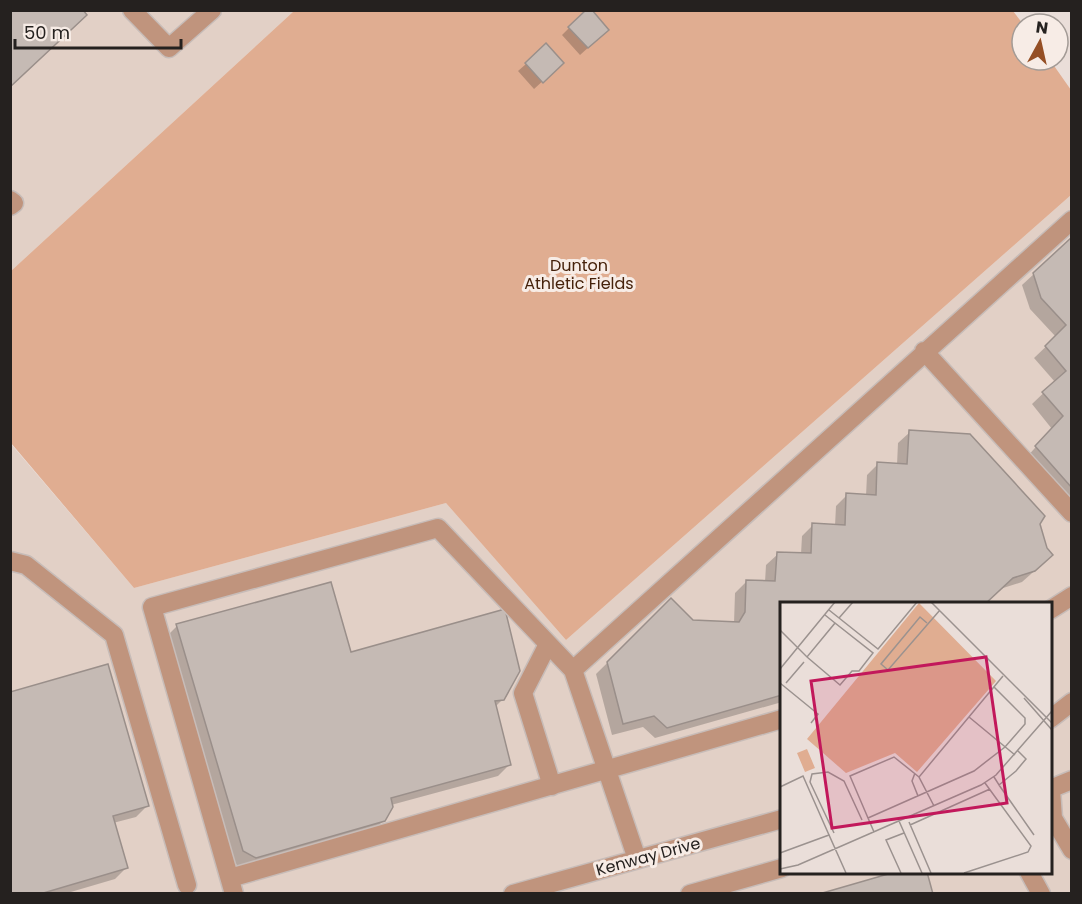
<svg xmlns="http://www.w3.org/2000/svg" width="1082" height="904" font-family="Poppins,sans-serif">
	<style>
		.built { fill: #e2d0c6; fill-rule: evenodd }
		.green { fill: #e0ad91 }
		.shadow { fill: #0003 }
		.building { fill: #c5bab4; stroke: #9a8f8a; stroke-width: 1.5 }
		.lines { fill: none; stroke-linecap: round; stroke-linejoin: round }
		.minor-casing { stroke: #c7bcb8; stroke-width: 21 }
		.minor { stroke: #c0947d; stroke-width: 18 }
		.labels { text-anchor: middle; stroke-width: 6; stroke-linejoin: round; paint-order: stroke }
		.park-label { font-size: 16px; fill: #45210a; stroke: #f7ece6 }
		.street-label { font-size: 16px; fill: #25211f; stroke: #f7ece6 }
		.inset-road { fill: none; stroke: #9b928f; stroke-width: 1.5 }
		.view { fill: #c2185b; fill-opacity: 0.15; stroke: #c2185b; stroke-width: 3 }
		.inset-edge { fill: none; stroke: #25211f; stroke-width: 3 }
	</style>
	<rect width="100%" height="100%" fill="#eaded9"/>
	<path class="built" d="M11,11H294L11,271Z
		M1071,195V893H11L10,443L134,588L446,503L566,640ZM782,604H1050V872H782Z"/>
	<path class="green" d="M294,11H1013L1023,24L1022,60H1050L1071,90V195L566,640L446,503L134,588L11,443V271Z"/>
	<path class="shadow" d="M569,28L600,37L580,55L562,35Z
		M526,64L555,70L534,89L518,71Z
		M1072,239V511L1025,459L1052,429L1032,404L1055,382L1034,358L1056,337L1030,309L1022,285Z
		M910,432L1039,524L1040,566L1022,582L1000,589L782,604V702L655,738L643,727L612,735L596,674L671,600L692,621L734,623L735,593L747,581L765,582L766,565L778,554H801L802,536L813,525L835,526L836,506L847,495L866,496L867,475L878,464L897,465L898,443Z
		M177,626L350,654L503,699L495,707L509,765L498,776L391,805L384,820L372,832L244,869L232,862L166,637Z
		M10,693L148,805L136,817L113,823L126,868L115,879L64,894H10Z"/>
	<path class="building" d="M10,10H83L87,15L10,87Z
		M586,10H592L609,30L588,48L568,27Z
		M546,43L564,63L543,83L525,63Z
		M1072,237V488L1035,446L1063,416L1042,392L1066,371L1045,346L1066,325L1041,298L1033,273Z
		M909,430L970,434L1045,516L1040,524L1047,548L1053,555L1035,571L1013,578L985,604H782V695L667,728L654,716L623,724L607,662L671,598L693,620L739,622L745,612L746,580L775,581L777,552L811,553L812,523L845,525L846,493L876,495L877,462L907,464Z
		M331,582L351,652L505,609L520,671L504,700L495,701L511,765L391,798L393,807L385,821L256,858L243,851L176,624Z
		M108,664L149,806L113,816L128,868L40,894H10V692Z
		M895,872H927L933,894H819Z"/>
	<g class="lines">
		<g class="minor-casing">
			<path id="minor" d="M132,10L169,48L212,10
				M10,200L14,203L10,206
				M924,351L1072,513
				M10,561L26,565L114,635L187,885
				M1050,610L1072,596
				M548,644L523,693L552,786
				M1050,719L1072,702
				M1050,789L1072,780
				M1051,789L1053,818L1072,850
				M637,859L573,670L1072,220
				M1029,872L1041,894
				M230,878L782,719
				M234,894L152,607L438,528L573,670
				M513,894L782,819
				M690,894L782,868"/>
		</g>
		<use href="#minor" class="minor"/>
	</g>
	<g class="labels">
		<g class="park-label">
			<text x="579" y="271">Dunton<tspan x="579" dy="18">Athletic Fields</tspan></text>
		</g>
		<g class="street-label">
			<text transform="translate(648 856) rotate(-15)" y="6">Kenway Drive</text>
		</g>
	</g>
	<g transform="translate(780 602)">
		<rect width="272" height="272" fill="#eaded9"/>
		<path d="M139,1L216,79L137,170L115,151L66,171L27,137ZM27,147L35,166L25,170L17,151Z" fill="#e0ad91"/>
		<path class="inset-road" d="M151,0L272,121M49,8L98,47L137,0M59,16L73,0M147,21L140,15L101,62L108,68L160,8M0,28L27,55L55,21L45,13M27,55L60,83L72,69H79L93,51L55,21M0,67L55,0M0,81L38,112L31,121M6,81L24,60M244,96L272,128M189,115L235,153M135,171L132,179L138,194M214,175L219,183L236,169L246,157L238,149M219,183L254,233M0,185L23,174L49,233M154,204L139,175L223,74M88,216L194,169L225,145L245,122V116L214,85M119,219L142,271M129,220L151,271M130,223L210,187M94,230L70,174L114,155L139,175M54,231L30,180L32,172L48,170L64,179L82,218M0,251L49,233L66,271M0,267L18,263L201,183L216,173L272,109M121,271L106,238L124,231M184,271L248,250L251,244L205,181"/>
		<path class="view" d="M206,55L227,201L52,226L31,79Z"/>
		<rect width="272" height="272" class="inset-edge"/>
	</g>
	<rect width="1082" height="904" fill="none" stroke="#25211f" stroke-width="24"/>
	<g transform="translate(1040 42) rotate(8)"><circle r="28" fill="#f7ece6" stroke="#a39b96" stroke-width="1.5"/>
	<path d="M0-4.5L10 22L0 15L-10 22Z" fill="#954f25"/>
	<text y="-9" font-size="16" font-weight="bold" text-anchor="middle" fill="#25211f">N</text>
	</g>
	<path d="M15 39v9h166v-9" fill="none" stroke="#25211f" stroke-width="3"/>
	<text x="24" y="39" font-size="18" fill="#25211f" stroke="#f7ece6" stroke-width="4.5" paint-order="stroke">50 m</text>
</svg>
